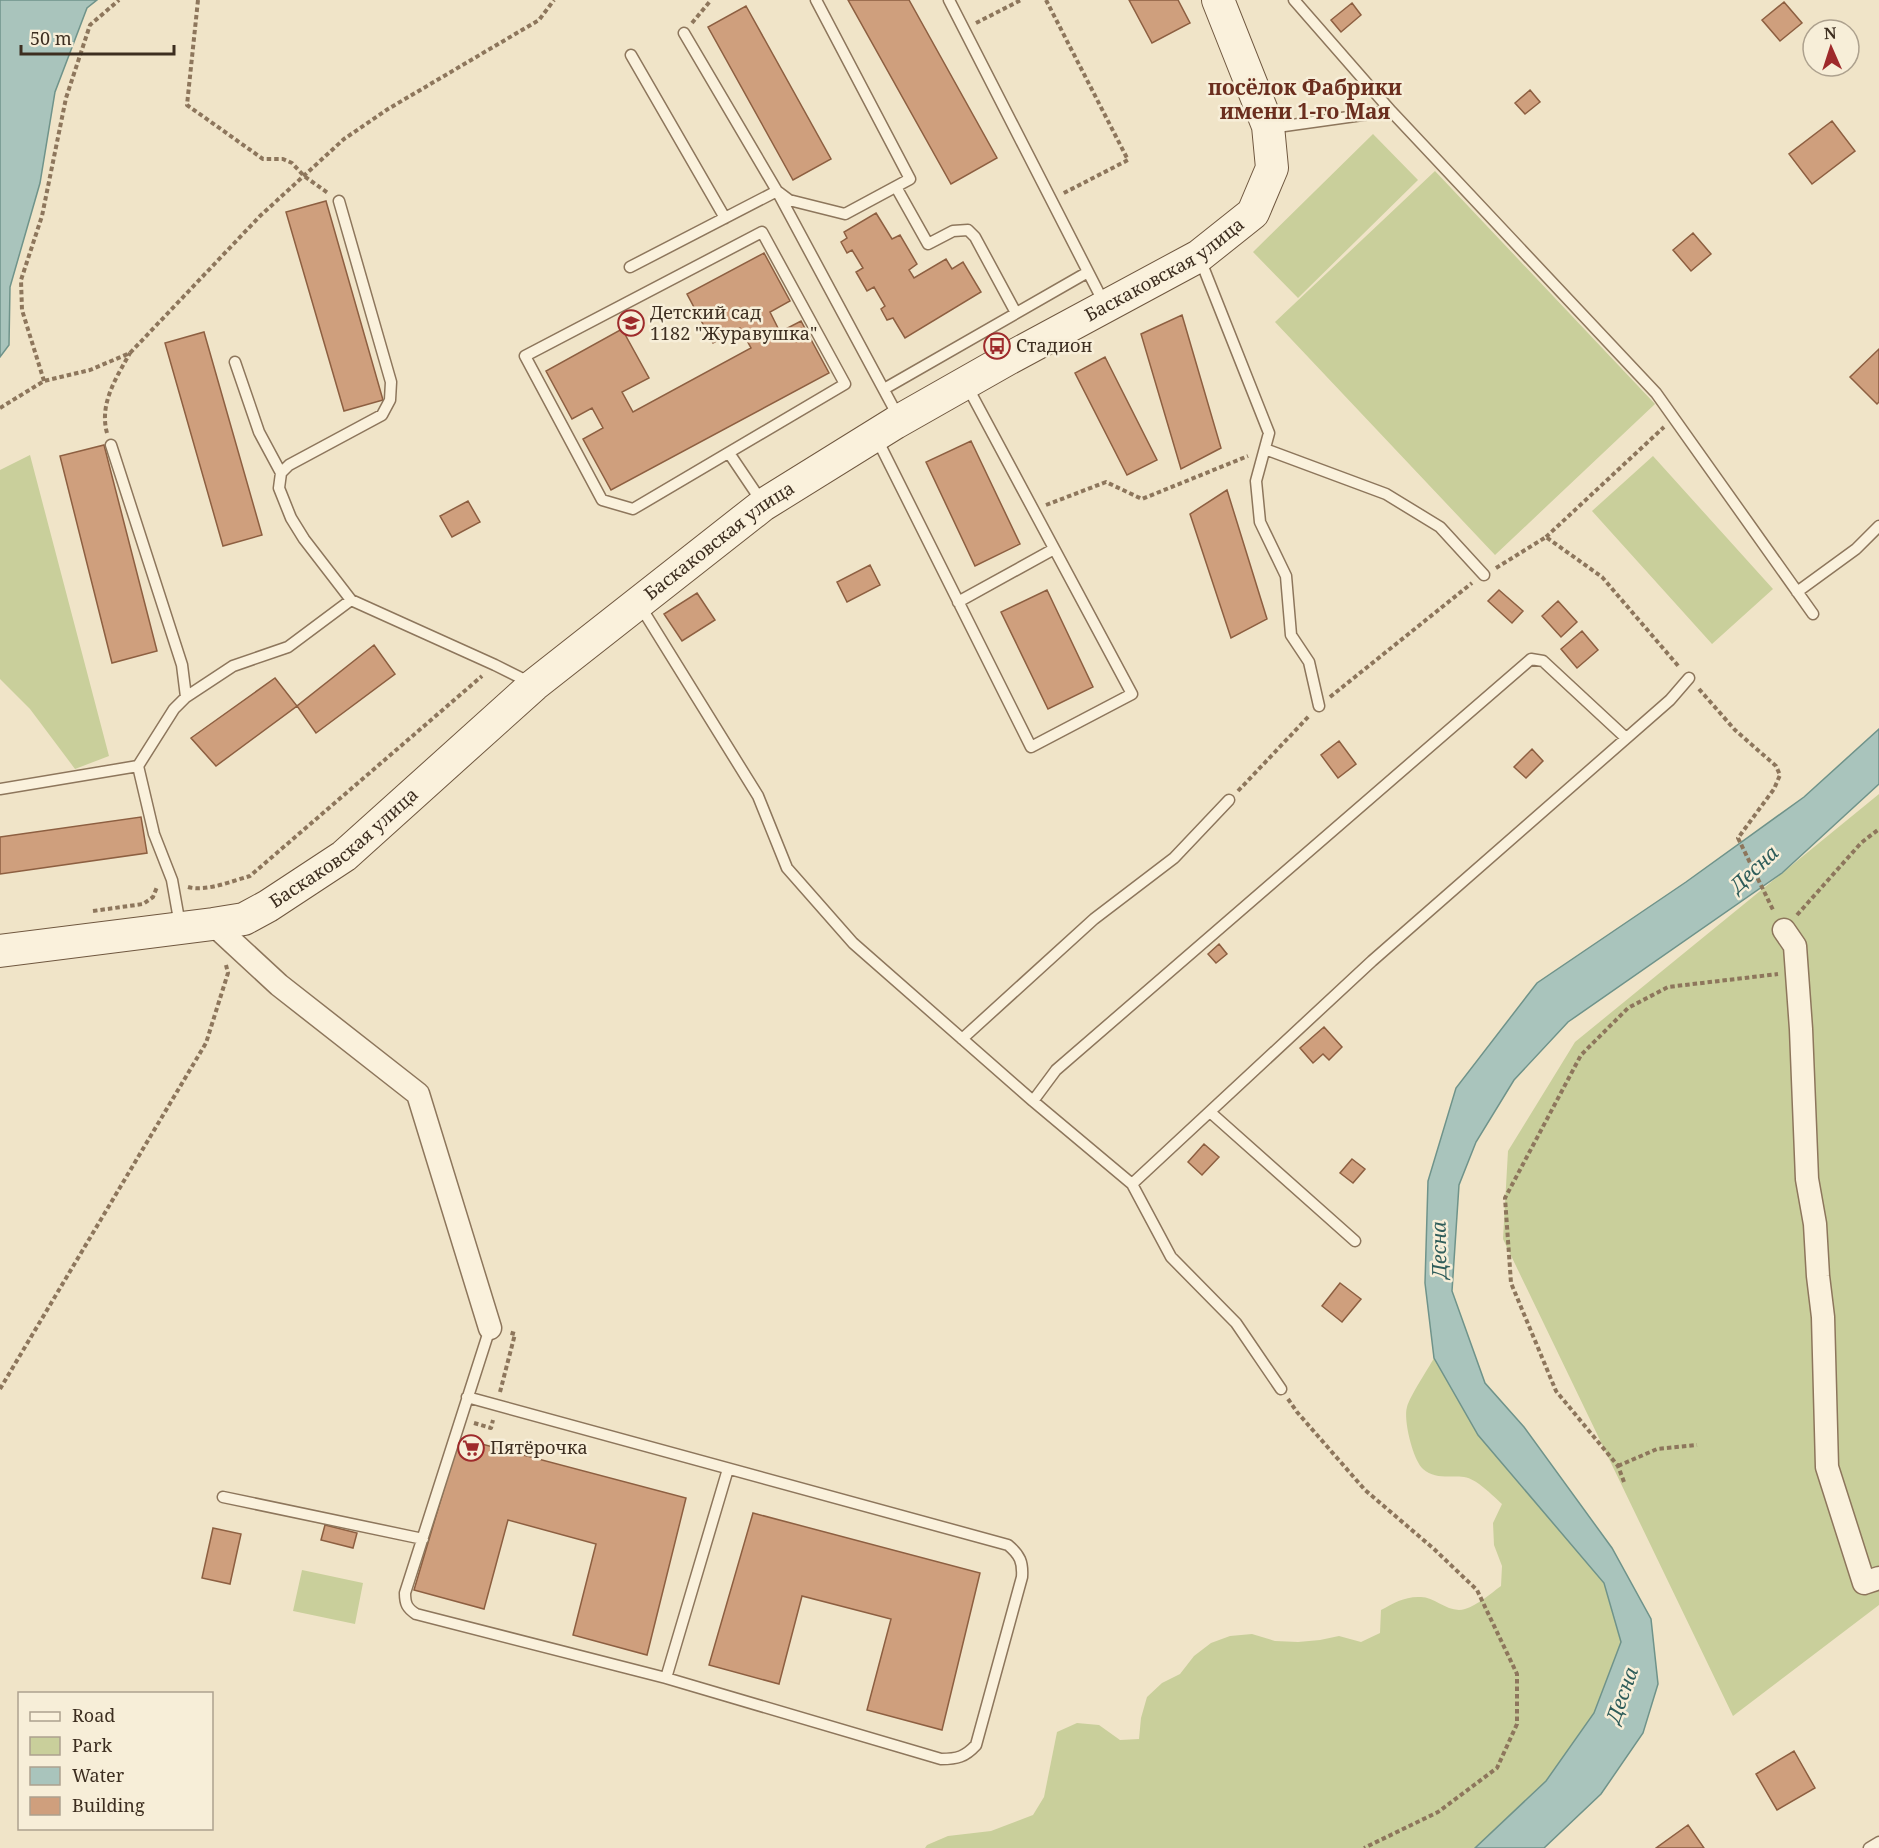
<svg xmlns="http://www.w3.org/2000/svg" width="1879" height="1848" font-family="'Noto Serif',serif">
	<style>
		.green { fill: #c9cf9b }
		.water { fill: #a9c4bc; stroke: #6f938a; stroke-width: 1.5 }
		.building { fill: #cf9f7d; stroke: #8d5f41; stroke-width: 1.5 }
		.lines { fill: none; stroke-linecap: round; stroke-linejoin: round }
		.lane-casing { stroke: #8d765c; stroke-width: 13 }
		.street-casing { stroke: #8d765c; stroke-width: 25 }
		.secondary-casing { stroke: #6f573f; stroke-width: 34 }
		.path { stroke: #8d765c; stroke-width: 4; stroke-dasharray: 4.5 3; stroke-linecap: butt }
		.lane { stroke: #faf1dc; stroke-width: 10 }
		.street { stroke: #faf1dc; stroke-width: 22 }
		.secondary { stroke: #faf1dc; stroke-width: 32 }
		.labels { text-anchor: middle; stroke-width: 5; stroke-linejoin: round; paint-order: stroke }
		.street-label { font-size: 18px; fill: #3d2e20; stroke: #f7eed8 }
		.poi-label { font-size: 18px; fill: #3d2e20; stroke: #f7eed8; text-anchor: start }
		.water-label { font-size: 20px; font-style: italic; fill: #2f5d5a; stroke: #f7eed8 }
		.quarter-label { font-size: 21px; font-weight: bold; fill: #6b2e1e; stroke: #f7eed8 }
	</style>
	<rect width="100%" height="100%" fill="#f0e4c8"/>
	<path class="green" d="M1373,134L1418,180L1298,298L1253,252Z
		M1435,171L1655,404L1495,555L1275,322Z
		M30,455L109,756L75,769L30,709L0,679V470Z
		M1653,456L1773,589L1712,644L1592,511Z
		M1879,794V1605L1733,1716L1503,1239L1508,1151L1575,1042Z
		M1434,1358L1478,1435L1604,1583L1621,1642L1594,1713L1546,1781L1475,1848H925L927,1845L948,1836L991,1831L1033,1815L1044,1797L1057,1732L1077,1723L1099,1725L1120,1740L1139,1739L1141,1718L1147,1697L1162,1683L1180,1674L1194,1656L1211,1643L1230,1636L1252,1634L1275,1641L1298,1642L1320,1640L1339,1636L1361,1642L1380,1633L1381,1610C1394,1603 1405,1596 1421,1597C1435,1597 1449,1614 1465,1609C1478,1605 1490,1594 1501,1586L1502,1566L1494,1545L1493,1523L1502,1504C1492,1495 1477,1479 1464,1477C1451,1475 1435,1480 1423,1469C1413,1460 1403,1420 1407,1407C1410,1396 1428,1369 1434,1358Z
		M302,1570L363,1583L355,1624L293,1611Z"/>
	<path class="water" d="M0,0H97L87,8L55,92L40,183L10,287L9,345L0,357Z
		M1879,729V784L1782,873L1568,1022L1514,1080L1476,1142L1459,1185L1452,1291L1485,1383L1524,1427L1612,1548L1651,1619L1658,1684L1643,1733L1601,1794L1544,1848H1475L1546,1781L1594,1713L1621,1642L1604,1583L1478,1435L1434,1358L1425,1283L1428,1181L1456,1088L1537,983L1686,882L1804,797Z"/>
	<path class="building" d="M848,0H909L997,158L951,184Z
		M1129,0H1178L1190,23L1152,43Z
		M1784,2L1802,23L1780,41L1762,20Z
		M1352,3L1361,15L1341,32L1331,20Z
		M746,6L831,159L793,180L708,27Z
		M1530,90L1540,102L1525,114L1515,103Z
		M1832,121L1855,151L1812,184L1789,154Z
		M326,201L383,400L344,411L286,212Z
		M876,213L892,239L900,235L917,264L909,270L914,278L946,259L952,269L963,262L981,292L905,338L893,318L887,320L881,309L885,306L874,287L867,291L856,272L863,268L852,250L847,253L841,242L847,238L844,232Z
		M1693,233L1711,254L1691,271L1673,250Z
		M764,253L790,301L770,312L780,332L801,321L829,373L611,490L583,439L603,428L592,408L572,419L546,371L622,329L649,378L622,392L633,412L751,348L740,328L713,343L687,294Z
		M1182,315L1221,448L1181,469L1141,334Z
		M204,332L262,535L223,546L165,343Z
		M1879,349V402L1877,404L1850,377Z
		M1105,357L1157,460L1127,475L1075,373Z
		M971,441L1020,544L975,566L926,462Z
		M104,445L157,651L112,663L60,456Z
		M1227,490L1267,619L1231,638L1190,514Z
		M468,501L480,522L452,537L440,516Z
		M870,565L880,585L847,602L837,582Z
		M1047,590L1093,687L1048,709L1001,612Z
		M1499,590L1523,611L1512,623L1488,601Z
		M697,593L715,620L682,641L664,614Z
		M1558,601L1577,622L1561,637L1542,616Z
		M1582,631L1598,650L1577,668L1561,649Z
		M374,645L395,674L316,733L297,706Z
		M275,678L297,706L216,766L191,738Z
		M1339,741L1356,764L1338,778L1321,755Z
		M1532,749L1543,761L1526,778L1514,767Z
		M141,817L147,853L0,874V837Z
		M1219,944L1227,954L1216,963L1208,954Z
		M1324,1027L1342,1047L1329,1060L1323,1054L1313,1063L1300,1048Z
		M1204,1144L1219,1157L1202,1175L1188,1162Z
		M1352,1159L1365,1169L1353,1183L1340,1173Z
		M1340,1283L1361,1299L1342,1322L1322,1306Z
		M459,1438L686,1498L647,1655L573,1635L596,1544L508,1520L484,1609L414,1590Z
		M753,1513L980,1573L942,1730L867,1710L891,1619L802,1596L779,1684L709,1665Z
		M325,1525L357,1533L353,1548L321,1540Z
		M213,1528L241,1534L230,1584L202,1578Z
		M1794,1751L1815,1788L1777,1810L1756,1774Z
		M1688,1825L1704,1848H1656Z"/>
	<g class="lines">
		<g class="lane-casing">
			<path id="lane" d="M949,0L1105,305
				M1294,0L1391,111
				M684,33L777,191L789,200L845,214L910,179L816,0
				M631,55L725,218
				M1270,128L1391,111L1656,393L1813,614
				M896,187L928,244L953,231L968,230L975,237L1016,313
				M339,201L391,382L390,400L382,415L289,465L281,473L279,488L291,518L304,539L351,600L495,665L531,683
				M762,232L845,384L633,509L602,500L525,356Z
				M1200,259L1269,433L1256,481L1260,522L1286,576L1291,635L1309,662L1319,706
				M630,267L777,191L899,418
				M235,362L259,432L281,473
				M884,389L1088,272
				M876,437L1031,747L1132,694L966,384
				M111,445L182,665L186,697L174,709L138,766L154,834L172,880L180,925
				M1265,449L1386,494L1440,527L1484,575
				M729,453L762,502
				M1797,592L1856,549L1879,526
				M958,602L1054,549
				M639,604L758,796L787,868L853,943L1033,1101L1132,1184L1171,1257L1236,1323L1281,1389
				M186,697L233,666L288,647L351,600
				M0,789L138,766
				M962,1039L1094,919L1174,858L1229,800
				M1033,1101L1056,1070L1531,659L1543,661L1626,738
				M1210,1112L1355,1241
				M1132,1184L1372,961L1670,700L1689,678
				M467,1397L1008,1545C1020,1555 1023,1562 1022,1577L976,1745C965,1757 957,1759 941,1759L666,1678L416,1614C407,1608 405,1604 405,1593L490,1328
				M223,1497L423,1539
				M666,1678L728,1469
				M1869,1848L1879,1842"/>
		</g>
		<g class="street-casing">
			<path id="street" d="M213,924L279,985L418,1094L490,1328
				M1784,930L1795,946L1801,1029L1807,1179L1815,1224L1818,1276L1823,1317L1827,1467L1864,1583L1879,1578"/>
		</g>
		<g class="secondary-casing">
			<g id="secondary">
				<path id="s1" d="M0,951L213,924L244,919L268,906L344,856L534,685L763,505L895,423L1006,360L1199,256L1253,213L1272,168L1268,126L1218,0"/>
			</g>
		</g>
		<path class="path" d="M198,0L187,105L263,159H283L292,163L304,176L328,193
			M1046,0L1128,160L1062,194
			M692,23L711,0
			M976,23L1021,0
			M44,381L22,310L21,280L42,216L66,98L90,25L119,0
			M0,408L44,381L90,370L130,353L260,216L344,139L388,109L539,20L554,0
			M107,433C99,404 116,378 130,353
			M1046,505L1106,482L1142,499L1248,456
			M1546,537L1664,427
			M1496,568L1546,537L1602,577L1680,668
			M1699,689L1735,730L1776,766L1780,775L1774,789L1738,838L1774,912
			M1330,697L1472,583
			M1238,791L1309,716
			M188,887C206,892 232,881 250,876L482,676
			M93,911L143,904L153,897L157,887
			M1797,915L1861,843L1879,829
			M0,1389L206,1043L228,973L226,965
			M500,1392L515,1334L508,1332
			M1288,1399L1297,1412L1365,1490L1434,1549L1477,1590L1517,1674V1724L1497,1768L1438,1812L1364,1848
			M474,1423L491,1428L493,1420
			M1618,1466L1657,1449L1697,1445
			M1624,1482L1618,1466L1556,1391L1511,1283L1505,1198L1581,1055L1628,1008L1668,987L1778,974"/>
		<use href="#lane" class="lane"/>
		<use href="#street" class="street"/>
		<use href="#secondary" class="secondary"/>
	</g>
	<defs>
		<g id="school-ring" transform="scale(1.35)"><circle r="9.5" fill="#f7eed8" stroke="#9e2a2b" stroke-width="1.5"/><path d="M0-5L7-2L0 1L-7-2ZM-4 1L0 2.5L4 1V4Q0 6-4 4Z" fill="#9e2a2b"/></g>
		<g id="bus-ring" transform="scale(1.35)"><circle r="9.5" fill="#f7eed8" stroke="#9e2a2b" stroke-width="1.5"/><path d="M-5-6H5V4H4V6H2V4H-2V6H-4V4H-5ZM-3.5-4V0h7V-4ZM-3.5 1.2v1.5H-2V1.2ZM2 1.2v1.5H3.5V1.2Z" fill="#9e2a2b"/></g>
		<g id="supermarket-ring" transform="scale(1.35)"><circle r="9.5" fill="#f7eed8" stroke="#9e2a2b" stroke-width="1.5"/><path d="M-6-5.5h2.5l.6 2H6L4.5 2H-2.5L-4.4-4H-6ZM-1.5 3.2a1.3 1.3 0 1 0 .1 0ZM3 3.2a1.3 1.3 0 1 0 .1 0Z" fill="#9e2a2b"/></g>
	</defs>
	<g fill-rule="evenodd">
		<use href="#school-ring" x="631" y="323"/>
		<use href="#bus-ring" x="997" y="346"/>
		<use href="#supermarket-ring" x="471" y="1448"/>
	</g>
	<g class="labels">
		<g class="street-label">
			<text dy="6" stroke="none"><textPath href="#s1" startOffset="1377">Баскаковская улица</textPath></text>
			<text dy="6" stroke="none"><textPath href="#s1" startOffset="855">Баскаковская улица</textPath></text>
			<text dy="6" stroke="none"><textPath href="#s1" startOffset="369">Баскаковская улица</textPath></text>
		</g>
		<g class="poi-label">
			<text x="650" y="319">Детский сад<tspan x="650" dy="21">1182 "Журавушка"</tspan></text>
			<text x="1016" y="352">Стадион</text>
			<text x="490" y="1454">Пятёрочка</text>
		</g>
		<g class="water-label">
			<text transform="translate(1754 869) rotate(-43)" y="7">Десна</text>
			<text transform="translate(1439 1250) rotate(-91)" y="7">Десна</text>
			<text transform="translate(1622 1695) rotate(-70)" y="7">Десна</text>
		</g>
		<g class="quarter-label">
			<text x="1305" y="95">посёлок Фабрики<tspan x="1305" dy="24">имени 1-го Мая</tspan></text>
		</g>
	</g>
	<rect x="18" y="1692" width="195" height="138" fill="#f7eed8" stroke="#ada18e" stroke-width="1.5"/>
	<rect x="30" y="1712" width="30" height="9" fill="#faf1dc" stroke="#ada18e" stroke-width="1.5"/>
	<text x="72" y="1722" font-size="18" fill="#3d2e20">Road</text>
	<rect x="30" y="1737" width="30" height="18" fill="#c9cf9b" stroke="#ada18e" stroke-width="1.5"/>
	<text x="72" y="1752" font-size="18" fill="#3d2e20">Park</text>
	<rect x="30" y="1767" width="30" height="18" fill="#a9c4bc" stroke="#ada18e" stroke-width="1.5"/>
	<text x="72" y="1782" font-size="18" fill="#3d2e20">Water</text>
	<rect x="30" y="1797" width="30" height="18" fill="#cf9f7d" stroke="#ada18e" stroke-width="1.5"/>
	<text x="72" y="1812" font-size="18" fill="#3d2e20">Building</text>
	<g transform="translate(1831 48) rotate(357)"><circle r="28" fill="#f7eed8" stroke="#ada18e" stroke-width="1.5"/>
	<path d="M0-4.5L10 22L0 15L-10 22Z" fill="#9e2a2b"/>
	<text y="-9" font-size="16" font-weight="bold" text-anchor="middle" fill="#3d2e20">N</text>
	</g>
	<path d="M21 45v9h153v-9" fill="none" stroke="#3d2e20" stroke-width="3"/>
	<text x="30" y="45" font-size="18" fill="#3d2e20" stroke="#f7eed8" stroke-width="4.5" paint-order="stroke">50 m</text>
</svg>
